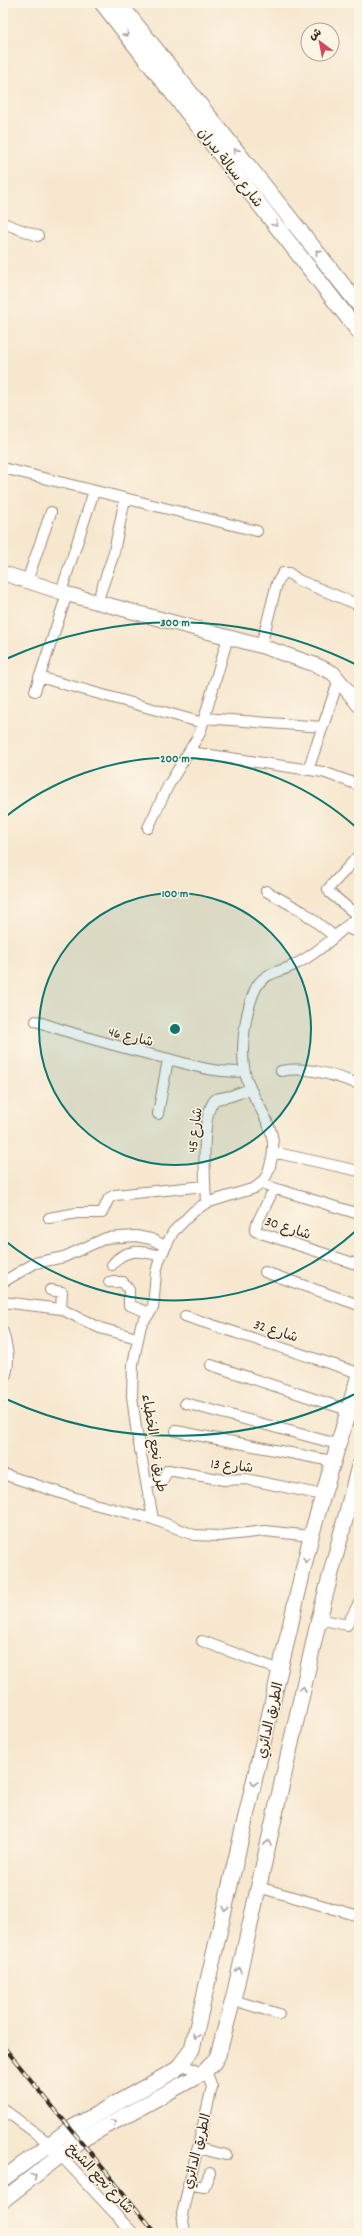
<svg xmlns="http://www.w3.org/2000/svg" width="362" height="2236" font-family="Dekko,'Playpen Sans Arabic',sans-serif">
	<style>
		.lines { fill: none; stroke-linecap: round; stroke-linejoin: round }
		.street-casing { stroke: #998876; stroke-width: 12 }
		.secondary-casing { stroke: #998876; stroke-width: 16 }
		.primary-casing { stroke: #998876; stroke-width: 17 }
		.street { stroke: #fff; stroke-width: 10 }
		.secondary { stroke: #fff; stroke-width: 14 }
		.primary { stroke: #fff; stroke-width: 15 }
		.rail-casing { stroke: #3b2a1e; stroke-width: 4 }
		.rail { stroke: #fcf5e5; stroke-width: 2.5; stroke-dasharray: 8; stroke-linecap: butt }
		.oneway { stroke: #a79f9a }
		.ring { fill: none; stroke: #0f766e; stroke-width: 2 }
		.labels { text-anchor: middle; stroke-width: 3; stroke-linejoin: round; paint-order: stroke }
		.street-label { font-size: 14px; fill: #3b2a1e; stroke: #fcf5e5 }
		.centre { fill: #0f766e; stroke: #fcf5e5; stroke-width: 2 }
		.ring-label { font-size: 12px; text-anchor: middle; font-weight: bold; fill: #0f766e; stroke: #fcf5e5; stroke-width: 3; stroke-linejoin: round; paint-order: stroke }
	</style>
	<rect width="100%" height="100%" fill="#fcf5e5"/>
	<filter id="ink" filterUnits="userSpaceOnUse"><feTurbulence type="fractalNoise" baseFrequency=".025" numOctaves="2"/><feDisplacementMap in="SourceGraphic" scale="8" xChannelSelector="R" yChannelSelector="G"/><feConvolveMatrix kernelMatrix="1 2 1 2 8 2 1 2 1" color-interpolation-filters="sRGB"/></filter>
	<filter id="wash" filterUnits="userSpaceOnUse"><feTurbulence type="fractalNoise" baseFrequency=".012" numOctaves="4" result="noise"/><feDisplacementMap in="SourceGraphic" scale="16" xChannelSelector="R" yChannelSelector="G"/><feGaussianBlur stdDeviation="0.9" result="paint"/><feColorMatrix in="noise" values="0 0 0 0 0 0 0 0 0 0 0 0 0 0 0 0 0 1.4 0 .05"/><feComposite in="paint" operator="in"/></filter>
	<g filter="url(#wash)">
		<rect width="100%" height="100%" fill="#f7e7cf"/>
	</g>
	<g filter="url(#ink)">
		<g class="lines">
			<g class="street-casing">
				<path id="street" d="M3,223L38,236
					M3,468L257,531
					M27,581L51,512
					M61,592L94,491
					M97,602L113,556L125,499
					M261,646L277,583L283,573H289L298,580L359,605
					M39,677L203,723
					M35,691L67,594
					M204,718L323,727
					M190,752L323,772L359,785
					M308,770L339,679
					M148,828L168,786L200,733L228,637
					M266,891L302,911L334,936
					M358,916L330,893L328,889L359,855
					M345,927L359,933
					M36,1021C81,1037 123,1048 169,1059C194,1066 219,1074 245,1071
					M281,1071C310,1066 332,1075 359,1084
					M158,1114L168,1059
					M273,1152L359,1171
					M267,1186L359,1214
					M274,1188C271,1196 254,1227 255,1231L359,1265
					M206,1203C205,1183 200,1111 216,1099L231,1096L250,1089
					M49,1218L77,1213H102L109,1198L115,1195L205,1186
					M112,1265C125,1247 142,1251 161,1256
					M265,1272L359,1305
					M3,1282L35,1263L64,1257L106,1238L136,1236L151,1239L165,1246
					M109,1282H123L129,1290V1305L150,1313
					M50,1290L62,1292L61,1309
					M3,1302L61,1309L100,1328L137,1338
					M185,1316L359,1373
					M3,1332C8,1350 11,1365 3,1382
					M211,1365L348,1410
					M185,1403L337,1444
					M176,1431L332,1461
					M3,1474L94,1504L153,1519L194,1535L219,1536L265,1531L311,1536
					M146,1483L162,1481L168,1470L224,1480L246,1479L323,1495
					M153,1519L136,1428L132,1396L133,1364L141,1325L153,1308L156,1272L160,1258L173,1232L194,1211L206,1203L255,1188C264,1182 267,1176 270,1166C283,1126 253,1108 245,1073C240,1049 245,1012 255,990C262,973 277,973 292,966C316,955 339,933 359,915
					M319,1619L347,1625L359,1603
					M202,1641L280,1670
					M258,1887L359,1916
					M233,2000L279,2014
					M181,2064L208,2076L212,2087L182,2214L185,2233
					M3,2109L49,2143L133,2233
					M197,2148L226,2155
					M188,2184L204,2187L210,2173"/>
			</g>
			<g class="secondary-casing">
				<path id="secondary" d="M3,573L67,594L261,646L316,665L333,673L359,705"/>
			</g>
			<g class="primary-casing">
				<path id="primary" d="M102,3L359,332
					M119,3L359,305
					M3,2179L70,2129L174,2071L181,2064L192,2049L311,1536L359,1375
					M3,2200L79,2141L203,2073L214,2062L218,2055L233,2000L319,1619L359,1466"/>
			</g>
			<use href="#street" class="street"/>
			<use href="#secondary" class="secondary"/>
			<use href="#primary" class="primary"/>
			<g class="rail-casing">
				<path id="rail" d="M3,2046L156,2233"/>
			</g>
			<use href="#rail" class="rail"/>
		</g>
		<defs><path id="oneway-chevron" d="M-2-3.5L2.5 0L-2 3.5" fill="none" stroke-width="1.6" stroke-linecap="round" stroke-linejoin="round"/></defs>
		<g class="oneway">
			<use href="#oneway-chevron" transform="translate(126 34) rotate(52)"/>
			<use href="#oneway-chevron" transform="translate(236 151) rotate(-129)"/>
			<use href="#oneway-chevron" transform="translate(275 224) rotate(52)"/>
			<use href="#oneway-chevron" transform="translate(318 252) rotate(-129)"/>
			<use href="#oneway-chevron" transform="translate(306 1560) rotate(103)"/>
			<use href="#oneway-chevron" transform="translate(303 1689) rotate(-77)"/>
			<use href="#oneway-chevron" transform="translate(254 1783) rotate(103)"/>
			<use href="#oneway-chevron" transform="translate(268 1843) rotate(-77)"/>
			<use href="#oneway-chevron" transform="translate(225 1909) rotate(103)"/>
			<use href="#oneway-chevron" transform="translate(239 1970) rotate(-77)"/>
			<use href="#oneway-chevron" transform="translate(196 2036) rotate(104)"/>
			<use href="#oneway-chevron" transform="translate(114 2122) rotate(-29)"/>
			<use href="#oneway-chevron" transform="translate(34 2176) rotate(-38)"/>
		</g>
	</g>
	<circle cx="175" cy="1029" r="136" fill="#0f766e" fill-opacity=".12"/>
	<g class="ring">
		<circle cx="175" cy="1029" r="136"/>
		<path d="M358 1229A271 271 0 0 1 4 1240M4 818A271 271 0 0 1 358 829"/>
		<path d="M357 1393A407 407 0 0 1 6 1399M6 659A407 407 0 0 1 357 665"/>
	</g>
	<g class="labels">
		<g class="street-label">
			<text transform="translate(231 167) rotate(52)" y="5">شارع سيالة بدران</text>
			<text transform="translate(131 1036) rotate(14)" y="5">شارع 46</text>
			<text transform="translate(194 1130) rotate(-83)" y="5">شارع 45</text>
			<text transform="translate(288 1227) rotate(18)" y="5">شارع 30</text>
			<text transform="translate(276 1330) rotate(18)" y="5">شارع 32</text>
			<text transform="translate(155 1443) rotate(81)" y="5">طريق نجع الخطباء</text>
			<text transform="translate(232 1465) rotate(6)" y="5">شارع 13</text>
			<text transform="translate(269 1720) rotate(-77)" y="5">الطريق الدائري</text>
			<text transform="translate(196 2151) rotate(-76)" y="5">الطريق الدائري</text>
			<text transform="translate(101 2178) rotate(47)" y="5">شارع نجع الشيخ</text>
		</g>
	</g>
	<circle cx="175" cy="1029" r="6" class="centre"/>
	<g class="ring-label">
		<text x="175" y="626">300 m</text>
		<text x="175" y="762">200 m</text>
		<text x="175" y="897">100 m</text>
	</g>
	<rect width="362" height="2236" fill="none" stroke="#fcf5e5" stroke-width="16"/>
	<g transform="translate(320 42) rotate(328)"><circle r="19" fill="#fcf5e5" stroke="#afa495"/>
	<path d="M0-3L7 15L0 10L-7 15Z" fill="#d1495b"/>
	<text y="-6" font-size="11" font-weight="bold" text-anchor="middle" fill="#3b2a1e">ش</text>
	</g>
</svg>
